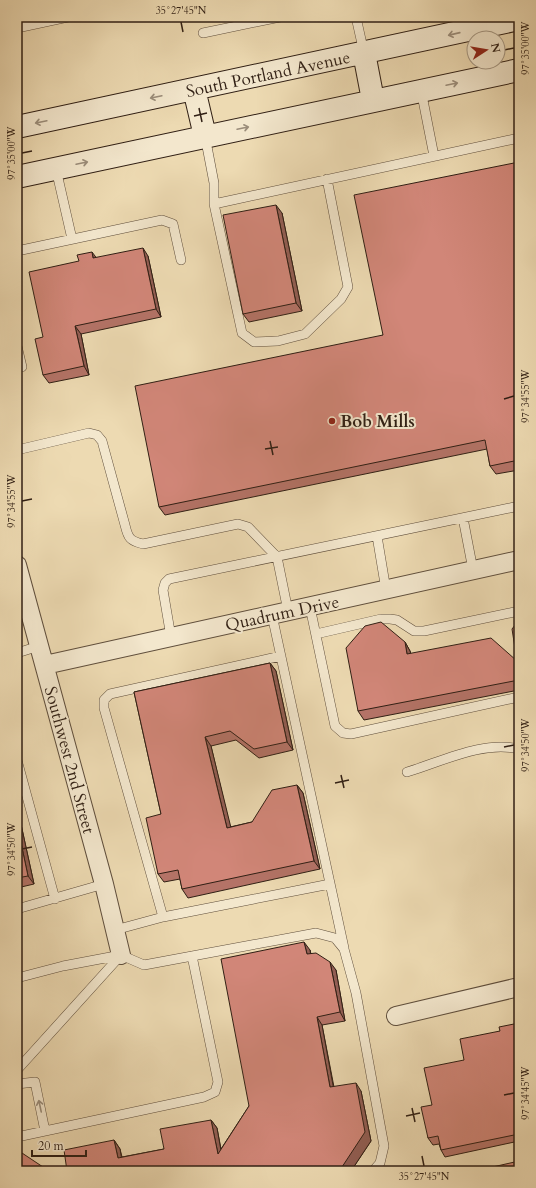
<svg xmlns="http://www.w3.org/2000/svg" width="536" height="1188" font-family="Cardo,serif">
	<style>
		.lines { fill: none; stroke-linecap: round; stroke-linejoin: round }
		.service-casing { stroke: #5f4e3c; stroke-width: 10 }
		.minor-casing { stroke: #5f4e3c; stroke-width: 20 }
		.secondary-casing { stroke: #301f14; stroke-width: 24 }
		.service { stroke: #f3e7cd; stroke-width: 9 }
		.minor { stroke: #f3e7cd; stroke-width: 18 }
		.secondary { stroke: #f3e7cd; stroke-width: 22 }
		.wall { fill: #b47367; stroke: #301f14 }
		.shaded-wall { fill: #925e54; stroke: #301f14 }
		.building { fill: #d18678; stroke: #301f14 }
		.oneway { stroke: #9b8d7a }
		.ticks { fill: none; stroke: #301f14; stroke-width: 1.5 }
		.poi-dot { fill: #8f2418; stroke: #f3e7cd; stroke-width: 1.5 }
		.labels { text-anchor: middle; stroke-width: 4; stroke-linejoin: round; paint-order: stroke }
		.street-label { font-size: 17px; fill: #301f14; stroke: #f3e7cd }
		.poi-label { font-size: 17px; font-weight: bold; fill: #301f14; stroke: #f3e7cd; text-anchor: start }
		.neatline { fill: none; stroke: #301f14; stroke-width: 1.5 }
		.ticks-label { font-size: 10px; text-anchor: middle; fill: #301f14 }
	</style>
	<rect width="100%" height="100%" fill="#eddab2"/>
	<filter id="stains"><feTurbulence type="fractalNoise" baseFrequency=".005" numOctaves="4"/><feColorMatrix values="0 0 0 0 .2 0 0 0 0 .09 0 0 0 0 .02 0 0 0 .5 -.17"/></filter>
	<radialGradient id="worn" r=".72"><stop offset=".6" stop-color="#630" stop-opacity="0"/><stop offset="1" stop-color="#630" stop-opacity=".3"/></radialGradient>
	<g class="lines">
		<g class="service-casing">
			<path id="service" d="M356,17L364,53
				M17,28L68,17
				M203,33L280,17
				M421,90L434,156
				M205,136L214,183V204L242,333L254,342L278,341L305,334L341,299L348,287L327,179
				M56,169L72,239
				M214,204L519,138
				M17,251L162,220L173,224L181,260
				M17,346L22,367
				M17,450L89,433L97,435L102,441L125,525C128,538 130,541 143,544L238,524L248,527L277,557L288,611
				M463,518L473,570
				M377,536L386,590
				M310,607L335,726L343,733L351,734L519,697
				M272,615L344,948
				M316,634L381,619H390L397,620L414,631H424L519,611
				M171,637L163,590L165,583L169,579L519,506
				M17,653L39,646
				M281,656L110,694L104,700V708L163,917L330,884
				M17,760L55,899
				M407,772C441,762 483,740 519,749
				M17,909L104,884
				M115,930L163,917
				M17,978L63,966L121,955L144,965L316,933L335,938L344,949L356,993L384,1146L380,1163L373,1171
				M17,1070L121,955
				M17,1084L35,1082L45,1131
				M17,1137L204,1097L215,1092L218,1082L192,956"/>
		</g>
		<g class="minor-casing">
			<path id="minor" d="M17,565L104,884L121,955
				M45,665L519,560
				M396,1016L519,987"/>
		</g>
		<g class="secondary-casing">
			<path id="secondary" d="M364,53L373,100
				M194,89L205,136
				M17,127L519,19
				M17,177L519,70"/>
		</g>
		<use href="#service" class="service"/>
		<use href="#minor" class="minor"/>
		<use href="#secondary" class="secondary"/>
	</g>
	<path class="wall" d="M519,162V470L496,474L490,466L487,449L165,515L159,507L383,335Z
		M282,213L302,311L249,322L243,314Z
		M148,256L161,317L81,334L89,375L49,383L43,375L96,258Z
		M519,620V690L364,720L358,711L405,642L410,651L411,654L517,661Z
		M270,663L276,671L293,750L259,758L236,740L211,746L230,827L252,822L297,785L303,793L320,869L188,898L182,889L180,879L164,882L158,874L161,814L134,692Z
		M17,806L34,884L17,888Z
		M310,950L311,954L336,970L345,1021L322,1025L334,1087L361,1091L371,1141L351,1171H67L114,1140L120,1149L122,1157L164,1149L211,1120L217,1128L221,1149L249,1106Z
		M519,1023V1141L445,1157L441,1150L439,1144L433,1145L428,1138L432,1105L464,1060L500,1031Z"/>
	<path class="shaded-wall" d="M276,205L282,213L302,311L296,303Z
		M143,248L148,256L161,317L156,309Z
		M92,252L98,260L93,258Z
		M75,326L81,334L89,375L84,366Z
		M405,642L410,651L413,663L407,654Z
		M270,663L276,671L293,750L287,742Z
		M205,737L211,746L233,836L227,828Z
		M297,785L303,793L320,869L314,861Z
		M17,806L34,884L28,876L17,824Z
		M304,942L310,950L312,963L307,954Z
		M330,962L336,970L345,1021L340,1012Z
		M317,1017L322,1025L335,1096L330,1087Z
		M356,1083L361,1091L371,1141L351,1171H345L342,1167Z
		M211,1120L217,1128L223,1162L218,1154Z
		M114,1140L120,1149L123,1167L118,1158Z"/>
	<path class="building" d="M519,162V460L490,466L485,440L159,507L135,386L383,335L354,195Z
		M276,205L296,303L243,314L223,215Z
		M143,248L156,309L75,326L84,366L43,375L35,339L43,337L29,272L79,261L77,255L92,252L93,258Z
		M519,620V680L358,711L346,648L365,626L381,622L405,642L407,654L491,638L517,661L512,629Z
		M270,663L287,742L254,749L230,731L205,737L227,828L252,822L272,790L297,785L314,861L182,889L178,870L158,874L146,818L161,814L134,692Z
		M17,824L28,876L17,878Z
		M304,942L307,954L316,953L330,962L340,1012L317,1017L330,1087L356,1083L365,1132L342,1167L319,1171H67L64,1150L114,1140L118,1158L164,1149L160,1129L211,1120L218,1154L249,1106L221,959Z
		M519,1023V1134L441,1150L438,1136L428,1138L421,1107L432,1105L424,1068L464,1060L460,1039L500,1031L499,1027Z
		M22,1153L49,1171H17V1154Z
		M519,1161V1171H475Z"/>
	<defs><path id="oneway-shaft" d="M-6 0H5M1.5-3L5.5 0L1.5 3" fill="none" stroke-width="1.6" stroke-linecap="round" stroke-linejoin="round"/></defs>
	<g class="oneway">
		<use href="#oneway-shaft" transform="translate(454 34) rotate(167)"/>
		<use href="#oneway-shaft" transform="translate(452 84) rotate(-12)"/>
		<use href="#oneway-shaft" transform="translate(156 97) rotate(168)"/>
		<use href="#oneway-shaft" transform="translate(41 122) rotate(168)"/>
		<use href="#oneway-shaft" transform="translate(243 128) rotate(-12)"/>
		<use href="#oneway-shaft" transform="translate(82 163) rotate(-12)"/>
		<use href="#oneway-shaft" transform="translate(40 1106) rotate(-102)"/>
	</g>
	<path class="ticks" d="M181,22L183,32M504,50L514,48M199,108L202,122M194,116L207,113M22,153L32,151M504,399L514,396M270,441L273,455M265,449L278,447M22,501L32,499M504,747L514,745M341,775L344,788M335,783L349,780M22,849L32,847M504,1095L514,1093M412,1108L415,1122M406,1116L420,1113M422,1156L424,1166"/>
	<circle class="poi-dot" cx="332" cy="421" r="4"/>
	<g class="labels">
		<g class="street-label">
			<text transform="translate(268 74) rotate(-12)" y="6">South Portland Avenue</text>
			<text transform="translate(282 613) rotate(-12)" y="6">Quadrum Drive</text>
			<text transform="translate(70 760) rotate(75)" y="6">Southwest 2nd Street</text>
		</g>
		<g class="poi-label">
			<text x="340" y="427">Bob Mills</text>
		</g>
	</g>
	<rect width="536" height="1188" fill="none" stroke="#eddab2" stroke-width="44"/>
	<g transform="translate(486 50) rotate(78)"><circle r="19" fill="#f3e7cd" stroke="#a59783"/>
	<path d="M0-3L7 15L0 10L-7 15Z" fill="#8f2418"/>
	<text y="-6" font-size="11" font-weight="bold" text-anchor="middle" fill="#301f14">N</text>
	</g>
	<path d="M32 1150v6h54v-6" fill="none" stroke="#301f14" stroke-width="2"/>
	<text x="38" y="1150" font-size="12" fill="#301f14" stroke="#f3e7cd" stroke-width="3" paint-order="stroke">20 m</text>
	<rect x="22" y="22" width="492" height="1144" class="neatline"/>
	<g class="ticks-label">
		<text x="181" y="14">35°27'45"N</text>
		<text transform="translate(525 48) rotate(-90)" y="4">97°35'00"W</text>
		<text transform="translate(11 153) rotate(-90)" y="4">97°35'00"W</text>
		<text transform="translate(525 396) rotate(-90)" y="4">97°34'55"W</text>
		<text transform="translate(11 501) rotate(-90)" y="4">97°34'55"W</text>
		<text transform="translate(525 745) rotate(-90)" y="4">97°34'50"W</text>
		<text transform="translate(11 849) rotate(-90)" y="4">97°34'50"W</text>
		<text transform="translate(525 1093) rotate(-90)" y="4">97°34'45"W</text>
		<text x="424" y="1180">35°27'45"N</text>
	</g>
	<rect width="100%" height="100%" filter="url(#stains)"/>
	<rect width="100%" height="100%" fill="url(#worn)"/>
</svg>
